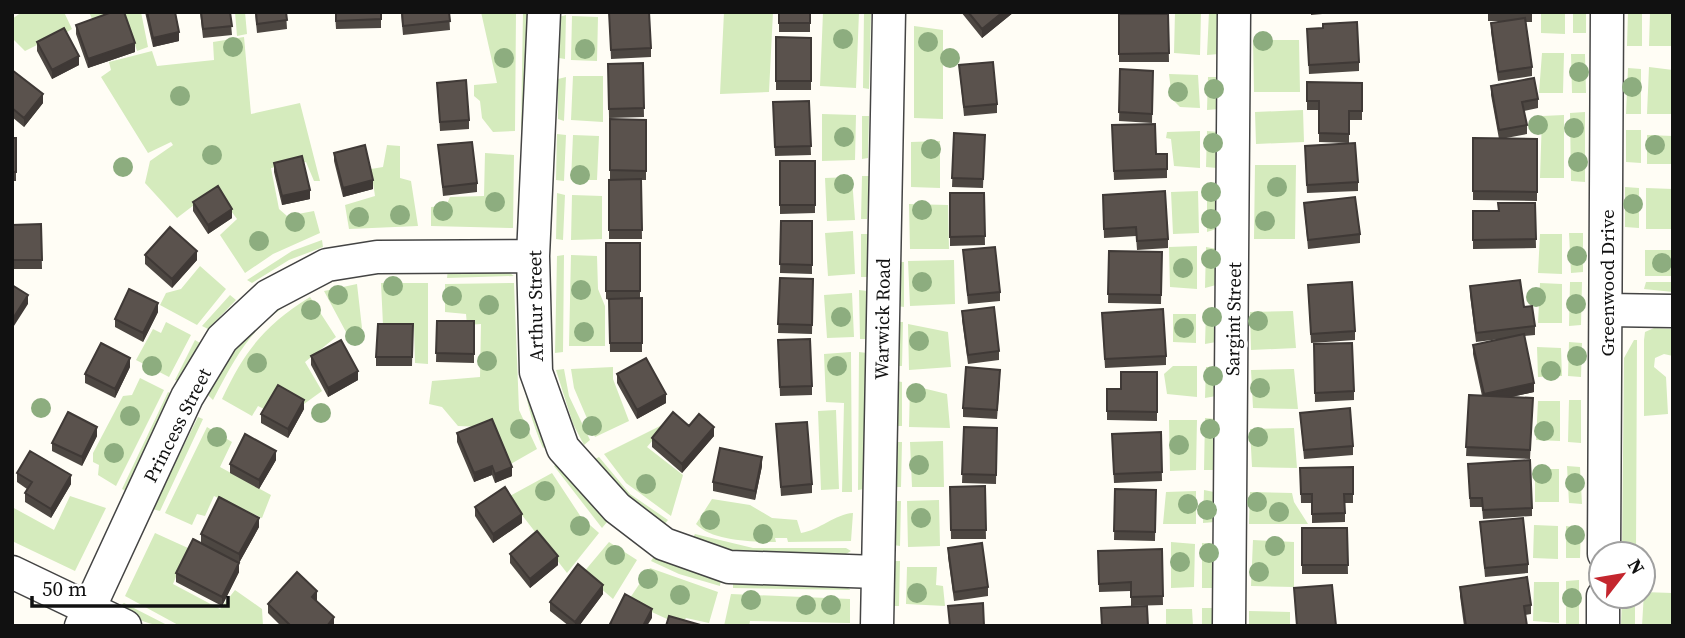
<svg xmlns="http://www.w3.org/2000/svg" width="1685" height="638" font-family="'Source Serif 4',serif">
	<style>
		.green { fill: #d5ebbd }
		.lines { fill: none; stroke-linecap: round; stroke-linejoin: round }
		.minor-casing { stroke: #444; stroke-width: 35 }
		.minor { stroke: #fff; stroke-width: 32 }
		.tree { fill: #8dad7f }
		.wall { fill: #4d4742 }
		.shaded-wall { fill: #3f3936 }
		.building { fill: #5a524d; stroke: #3f3936; stroke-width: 2 }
		.labels { text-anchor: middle; stroke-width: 7; stroke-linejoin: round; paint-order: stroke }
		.street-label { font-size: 19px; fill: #111; stroke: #fff }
	</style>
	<rect width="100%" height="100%" fill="#fffdf5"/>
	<path class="green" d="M22,12H64L72,29L41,48L39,44L25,51L12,38V19Z
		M89,12H141L148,47L137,51L124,12L92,19Z
		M235,12H245L247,34L237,36Z
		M481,12H516L515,131L493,132L482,118L480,101L474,96V85L497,83Z
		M523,12H530L529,130L521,132Z
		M724,12H773L769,92L720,94Z
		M823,12H859L856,88L820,86Z
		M864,12H871L869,89L863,88Z
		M1175,12H1201L1200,55L1174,53Z
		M1209,12H1219V54L1207,55Z
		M1541,12H1565V34L1541,33Z
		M1573,12H1586V33H1573Z
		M1628,12H1642V46H1627Z
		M1650,12H1673V46H1649Z
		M566,15L565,59L559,58V17Z
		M572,16L598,17L597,61L571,60Z
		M914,26L943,30V119L914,118Z
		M244,37L251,114L300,103L320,181H314L306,162L271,168L279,209L287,216L314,211L320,233L273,254L245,273L220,235L237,219L215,189L177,218L145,183L150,161L173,145L171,142L148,153L101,77L111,70L109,62L152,51L157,66L214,60L213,42Z
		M1253,40H1299L1300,92H1254Z
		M1542,53H1564L1563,93H1539Z
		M1571,54H1585L1586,93H1572Z
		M1649,67L1673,70V114H1647Z
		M1628,68L1641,69V114H1626Z
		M1169,74L1198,75L1200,108L1180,107L1172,99Z
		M573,76H603V122L571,120Z
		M566,77L564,121L558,119V79Z
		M1208,77H1219V109L1207,110Z
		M1303,110L1304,142L1256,144L1255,112Z
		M1585,112V182L1571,181L1570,113Z
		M822,114L856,115L855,160L822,161Z
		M1564,115V178H1540L1542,116Z
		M862,116H869L868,158L862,159Z
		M1626,130H1641V163L1626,162Z
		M1200,131V168L1174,166L1171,139L1166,138L1167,132Z
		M1207,131L1218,132L1217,168L1206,167Z
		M557,134L566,135L564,181L556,180Z
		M573,135L599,136L597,180H571Z
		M1647,135L1673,136V164H1647Z
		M940,141V188L911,187V142Z
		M387,145L400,146V178L411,181L418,226L349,229L345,205L375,196L371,169L383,167Z
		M485,153L514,155L513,228L431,226V207L446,206L450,197L484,196Z
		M1255,165H1296L1295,239H1254Z
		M862,176H869L867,219H861Z
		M852,177L855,220L827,221L825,178Z
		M1625,187L1639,188V228L1625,227Z
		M1646,188L1673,189V229H1646Z
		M1207,189L1217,190L1216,229L1207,232Z
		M1198,191L1199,233L1173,234L1171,192Z
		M557,193L565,195L563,240L556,239Z
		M572,195L602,196V239L571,240Z
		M909,204L948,205L949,249H910Z
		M853,231L855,274L828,276L825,233Z
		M1569,233H1583V272L1571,273Z
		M861,234H868L867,277H861Z
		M1540,234H1562V274L1538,273Z
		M322,240L323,247L289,260L252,283L247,280L292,251Z
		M1197,246V289L1170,287L1169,247Z
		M1206,247L1217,249L1216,285L1205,288Z
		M1645,250H1673V276H1645Z
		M564,255L563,352L555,353L557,256Z
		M571,255L597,256L598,289L605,306V346H569Z
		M954,260L955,304L910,306L908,261Z
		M897,262H904V307L897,306Z
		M200,266L226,289L197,325L160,305L166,293L181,289Z
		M448,269L507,271L514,276L447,278Z
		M1570,282H1582L1581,325L1569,326Z
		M1646,282H1673V292L1644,289Z
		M381,283H428V364L415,363L414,327L393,329L383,325Z
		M514,283L519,410L537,449L509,465L482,427L458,426L442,407L429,404L432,381L480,377L481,324L467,325L466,314L445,312V284Z
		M521,283L550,443L543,448C518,390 518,344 521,283Z
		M1540,283L1562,284V323H1538Z
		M357,284L362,328L346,332L324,291Z
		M859,290L867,291L866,339H860Z
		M307,292C254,323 241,346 213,400L208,395L225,361L260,316Z
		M852,293L854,337L827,338L824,295Z
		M230,295L236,300L208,329L202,326Z
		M310,297L336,337L305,362L322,391L304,404L276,390L264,409L258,406L252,416L222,399C245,350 264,326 310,297Z
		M1293,311L1296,348L1251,350L1250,312Z
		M1206,312H1217L1216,342L1205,344Z
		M1173,314H1196V343L1173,342Z
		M166,322L191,335L169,377L136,360L153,329L161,333Z
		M896,322H903L902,366H896Z
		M908,324L948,332L951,367L909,370Z
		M1654,328L1673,329V356L1664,354L1655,358L1654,367L1666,377L1668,414L1644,416V340L1645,332Z
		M195,340L200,343L181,382L175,380Z
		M1634,340H1637L1636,554H1622L1624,358Z
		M1569,342L1582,343L1581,377L1568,376Z
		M1537,347L1561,348L1562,376L1538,377Z
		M851,352L852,492H842L844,403L826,402L824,354Z
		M859,352L867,353L864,489L858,490Z
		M1173,366H1197V397L1167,394L1164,374Z
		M613,367V379L629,421L595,437L574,388L571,369Z
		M1206,367H1217L1216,396L1205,398Z
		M564,369L569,396L590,440L584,445L573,424L556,370Z
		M1294,369L1298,409L1253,408L1251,370Z
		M140,378L164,390L116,486L98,475L99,465L93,462V453L123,396L132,395Z
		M896,381L902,382V426H895Z
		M910,385L947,394L950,428L909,427Z
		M168,392L175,395L128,492L122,489Z
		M1569,400H1581V443L1568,442Z
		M1538,401H1560V441L1536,440Z
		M836,410L839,489L821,490L818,411Z
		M198,417L203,419L160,511L152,509Z
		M1205,418L1216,419L1215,470H1204Z
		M1169,420H1197L1196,470L1170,471Z
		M662,425L663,428L647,447L683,475L671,516L626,483L604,454Z
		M207,427L232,442L220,467L271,495L262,518L214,496L205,516L197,514L192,525L165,513Z
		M1294,428L1297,468L1252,467L1250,429Z
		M943,441L944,487H912L910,442Z
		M895,442H902L901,487H895Z
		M599,457L630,494L668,520L663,526L626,500L593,460Z
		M559,462L576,487L607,522L602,528L554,466Z
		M1567,466L1580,467L1582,504L1569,503Z
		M1535,469H1559V502H1535Z
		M552,473L581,517L599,533L567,573L508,497Z
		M1204,490L1214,492L1215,522L1203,523Z
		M1196,491V524H1163L1166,492Z
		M1250,492L1292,493L1294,502L1308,524H1249Z
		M70,496L106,508L75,571L12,541V507L54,530Z
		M712,499L750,505L772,518L797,520L801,533C820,530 835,514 853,513L851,541L788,542L787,538H775L776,542C753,542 712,541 696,524Z
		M939,500L940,546L908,547L907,501Z
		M894,501H901L900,546L894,545Z
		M1534,525L1558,526V559L1533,558Z
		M1566,526L1581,528L1580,558H1566Z
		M155,533L188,548L173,584L220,609L235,590L262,609L263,626H180L125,596Z
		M695,534L753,548H846L851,551L846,554H749L691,540Z
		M1253,540L1294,542V587L1251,586Z
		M609,542L637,560L613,599L583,573Z
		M1171,542L1195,544L1194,587L1171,588Z
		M1202,543L1213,544V588H1202Z
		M655,555L721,578L720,586L679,574L651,561Z
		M893,561H900L899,606H893Z
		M907,567H937L936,585L943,586L945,606L906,604Z
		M650,568L718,592L709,623L686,618L680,625L628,601Z
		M1579,580V626L1566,625V581Z
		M733,582L842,585L851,590L733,588Z
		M1534,582H1559V623L1533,621Z
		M1644,592L1672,593L1673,626H1642Z
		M731,594L850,599V623L750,621L749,626H724Z
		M1622,596H1635V626H1621Z
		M124,603L169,626C150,626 135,620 121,605Z
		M1202,608H1213V626H1202Z
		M1166,609H1192L1193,626H1166Z
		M1249,611L1290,612V626H1249Z"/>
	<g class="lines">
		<g class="minor-casing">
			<path id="minor" d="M544,12L533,256L536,372L563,448L617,508L664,544L729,567L877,572
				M1608,310L1673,311
				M1604,554L1607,12
				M12,572L125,626
				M81,626L187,397L222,339L268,296L327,265L377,257L533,256
				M877,626L889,12
				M1229,626L1234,12
				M1603,626V596"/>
		</g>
		<use href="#minor" class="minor"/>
	</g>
	<g class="tree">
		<circle cx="843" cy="39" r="10"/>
		<circle cx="1263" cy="41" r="10"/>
		<circle cx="928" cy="42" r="10"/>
		<circle cx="233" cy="47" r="10"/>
		<circle cx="585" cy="49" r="10"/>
		<circle cx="504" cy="58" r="10"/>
		<circle cx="950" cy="58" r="10"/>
		<circle cx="1579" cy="72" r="10"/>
		<circle cx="1632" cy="87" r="10"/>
		<circle cx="1214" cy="89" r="10"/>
		<circle cx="1178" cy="92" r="10"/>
		<circle cx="180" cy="96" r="10"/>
		<circle cx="1538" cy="125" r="10"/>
		<circle cx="1574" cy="128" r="10"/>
		<circle cx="844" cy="137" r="10"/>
		<circle cx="1213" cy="143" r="10"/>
		<circle cx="1655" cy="145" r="10"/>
		<circle cx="931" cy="149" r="10"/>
		<circle cx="212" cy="155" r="10"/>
		<circle cx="1578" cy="162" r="10"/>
		<circle cx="123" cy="167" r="10"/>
		<circle cx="580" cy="175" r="10"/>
		<circle cx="844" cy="184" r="10"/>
		<circle cx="1277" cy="187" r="10"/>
		<circle cx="1211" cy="192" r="10"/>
		<circle cx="495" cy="202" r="10"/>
		<circle cx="1633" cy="204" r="10"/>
		<circle cx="922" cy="210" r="10"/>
		<circle cx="443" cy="211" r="10"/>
		<circle cx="400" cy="215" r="10"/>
		<circle cx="359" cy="217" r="10"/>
		<circle cx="1211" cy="219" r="10"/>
		<circle cx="1265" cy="221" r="10"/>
		<circle cx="295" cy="222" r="10"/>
		<circle cx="259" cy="241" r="10"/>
		<circle cx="1577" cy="256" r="10"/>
		<circle cx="1211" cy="259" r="10"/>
		<circle cx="1662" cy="263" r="10"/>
		<circle cx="1183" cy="268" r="10"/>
		<circle cx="922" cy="282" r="10"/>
		<circle cx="393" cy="286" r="10"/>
		<circle cx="581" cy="290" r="10"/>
		<circle cx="338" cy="295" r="10"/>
		<circle cx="452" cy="296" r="10"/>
		<circle cx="1536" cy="297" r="10"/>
		<circle cx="1576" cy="304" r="10"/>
		<circle cx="489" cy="305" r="10"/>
		<circle cx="311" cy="310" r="10"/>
		<circle cx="841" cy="317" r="10"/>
		<circle cx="1212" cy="317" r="10"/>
		<circle cx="1258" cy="321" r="10"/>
		<circle cx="1184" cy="328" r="10"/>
		<circle cx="584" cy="332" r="10"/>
		<circle cx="355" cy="336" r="10"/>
		<circle cx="919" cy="341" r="10"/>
		<circle cx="1577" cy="356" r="10"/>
		<circle cx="487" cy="361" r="10"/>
		<circle cx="257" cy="363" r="10"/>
		<circle cx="152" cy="366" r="10"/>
		<circle cx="837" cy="366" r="10"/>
		<circle cx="1551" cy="371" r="10"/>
		<circle cx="1213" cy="376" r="10"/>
		<circle cx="1260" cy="388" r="10"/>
		<circle cx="916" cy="393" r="10"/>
		<circle cx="41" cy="408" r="10"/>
		<circle cx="321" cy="413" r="10"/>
		<circle cx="130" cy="416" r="10"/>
		<circle cx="592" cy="426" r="10"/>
		<circle cx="520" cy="429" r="10"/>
		<circle cx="1210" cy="429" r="10"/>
		<circle cx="1544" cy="431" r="10"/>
		<circle cx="217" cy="437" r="10"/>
		<circle cx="1258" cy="437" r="10"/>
		<circle cx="1179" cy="445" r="10"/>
		<circle cx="114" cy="453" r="10"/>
		<circle cx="919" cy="465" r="10"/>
		<circle cx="1542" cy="474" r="10"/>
		<circle cx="1575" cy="483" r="10"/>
		<circle cx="646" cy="484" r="10"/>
		<circle cx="545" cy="491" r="10"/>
		<circle cx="1257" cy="502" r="10"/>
		<circle cx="1188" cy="504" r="10"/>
		<circle cx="1207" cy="510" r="10"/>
		<circle cx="1279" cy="512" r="10"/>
		<circle cx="921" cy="518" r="10"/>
		<circle cx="710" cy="520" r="10"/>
		<circle cx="580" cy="526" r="10"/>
		<circle cx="763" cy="534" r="10"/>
		<circle cx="1575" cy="535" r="10"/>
		<circle cx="1275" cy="546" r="10"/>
		<circle cx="1209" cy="553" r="10"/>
		<circle cx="615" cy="555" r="10"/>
		<circle cx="1180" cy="562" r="10"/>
		<circle cx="1259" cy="572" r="10"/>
		<circle cx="648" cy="579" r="10"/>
		<circle cx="917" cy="593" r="10"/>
		<circle cx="680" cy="595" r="10"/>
		<circle cx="1572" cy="598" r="10"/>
		<circle cx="751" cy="600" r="10"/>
		<circle cx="806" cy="605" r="10"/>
		<circle cx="831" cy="605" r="10"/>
	</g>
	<path class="wall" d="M145,12H175L179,41L153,47Z
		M200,12H230L232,35L203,38Z
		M255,12H286L287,29L257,33Z
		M335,12H381V28L336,29Z
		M401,12H449L450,30L403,35Z
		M609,12L651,48V57L611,59Z
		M779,12H810V32H779Z
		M961,12H1014L982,38Z
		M1311,12H1345L1311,15Z
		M1488,12H1532V22H1526L1532,67V76L1498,81L1491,32V23L1504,21H1488Z
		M1119,14H1168L1169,62H1119Z
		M76,25L135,52L88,68L76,34Z
		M1307,29L1359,62V71L1309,74Z
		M776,37L811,38V90H776Z
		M37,42L79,65L52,79L37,51Z
		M643,63L644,117L609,118L608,64Z
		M959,65L997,104V113L964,116Z
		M1120,69L1153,71L1152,123L1119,121Z
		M12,70L43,103L24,127L12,117Z
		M1307,82L1362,83V120H1349V143L1319,142V110H1307Z
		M437,83L469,120V129L440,131Z
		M1491,86L1538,99V108L1524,111L1527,125V134L1501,139H1537V201L1473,200V138L1499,139L1491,95Z
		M809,101L811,155L775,156L773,102Z
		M610,119L646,120V180H641L642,239H609V180L610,179Z
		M1112,125L1156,154H1167V178L1114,180Z
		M954,133L985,135L983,188L952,187Z
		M12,138H16V181H12Z
		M438,145L477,183V192L443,196Z
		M334,153L373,189L343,197L334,161Z
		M1305,155L1358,182V191L1307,193Z
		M780,161H815V213L780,214Z
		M274,163L310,199L282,205L274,172Z
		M950,193H984L985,245L950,246Z
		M193,202L232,218L208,234L193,211Z
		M1304,203L1360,234V243L1308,249Z
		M1535,203L1536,248L1473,249V211H1499Z
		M1103,204L1168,239V248L1137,250L1136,236L1104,238Z
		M781,221H812V274L780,273Z
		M41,224L42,269H12V225Z
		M606,243H640V298H642V352H610L609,300L606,299Z
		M963,250L1000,292V301L968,304Z
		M1109,251L1162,252L1161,304L1108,303Z
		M145,255L197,260L172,288L145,264Z
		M780,278L813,279L812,334L778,333Z
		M1308,285L1355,331V340L1311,343Z
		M1470,286L1524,307L1535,326V335L1524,336L1534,392L1511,397L1533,398L1530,459L1466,456L1469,395L1482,396L1473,354V345L1500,339L1476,342L1470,295Z
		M962,311L999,351V360L968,364L962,320Z
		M158,312L143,342L115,327V319Z
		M1102,313L1166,356V365L1105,368Z
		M437,321H474V363L436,362Z
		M413,324L412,366H376V357Z
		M1314,344L1354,391V400L1315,402Z
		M778,349L812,386V395L780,396Z
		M311,356L358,380L328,397L311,365Z
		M130,367L115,398L85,383V374Z
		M1157,372V421L1107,420V389H1121Z
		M617,374L666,403L637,419L617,383Z
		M1000,379L997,419L963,417V408Z
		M304,409L288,438L261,423V414Z
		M1300,413L1353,446V455L1304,459Z
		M776,424L812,484V493L781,496Z
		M689,426L714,436L682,473L652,447V438Z
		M964,427L997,428L996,484L962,483Z
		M1161,432L1162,481L1114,483L1112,443Z
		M457,433L512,476L495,483L492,475L474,482L457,442Z
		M97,436L82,466L52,451V443Z
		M276,460L259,489L230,473V464Z
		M1468,464L1532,508V516L1483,519L1482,507H1470Z
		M762,466L755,500L713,491V482Z
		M1353,467V503H1345V522L1312,523V503H1301L1300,468Z
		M17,473L71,484L51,518L25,502V493L27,489L17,482Z
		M985,486L986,539H951L950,487Z
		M1115,489L1156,490L1155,541L1114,540Z
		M475,507L522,523L493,543L475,516Z
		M1480,522L1528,564V573L1485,577Z
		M259,527L239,563V572L222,606L176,582V573L201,542V534Z
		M1302,528H1347L1348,574H1302Z
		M948,548L988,587V596L954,601L948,557Z
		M1162,549L1163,605L1131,606V591L1099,592L1098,551Z
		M510,554L558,565L530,588L510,563Z
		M1460,587L1531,605V614L1525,615L1527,626H1464L1460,596Z
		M603,594L579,626H569L550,611V602Z
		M317,600V601L334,626H281L268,613V604Z"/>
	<path class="shaded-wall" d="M1003,12H1014L982,38V29Z
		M179,32V41L153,47V38Z
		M135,43V52L88,68V59Z
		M79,56V65L52,79V70Z
		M43,94V103L24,127V118Z
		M373,180V189L343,197V188Z
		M310,190V199L282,205V196Z
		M232,209V218L208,234V225Z
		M197,251V260L172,288V279Z
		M28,295V304L12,329V320Z
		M158,303V312L143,342V333Z
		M130,358V367L115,398V389Z
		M358,371V380L328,397V388Z
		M1534,383V392L1484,403V394Z
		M666,394V403L637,419V410Z
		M304,400V409L288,438V429Z
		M97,427V436L82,466V457Z
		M714,427V436L682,473V464Z
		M276,451V460L259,489V480Z
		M762,457V466L755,500V491Z
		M492,466V475L474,482V473Z
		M512,467V476L495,483V474Z
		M71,475V484L51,518V509Z
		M522,514V523L493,543V534Z
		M259,518V527L239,563V572L222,606V597L239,563V554Z
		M558,556V565L530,588V579Z
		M603,585V594L579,626H575V622Z
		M317,591V600L312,606V597Z
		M652,609V618L647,626H643Z
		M334,617V626H327Z"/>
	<path class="building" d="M112,12H124L135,43L88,59L76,25Z
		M147,12H175L179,32L153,38Z
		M201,12H230L232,26L203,29Z
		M256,12H286L287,20L257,24Z
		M336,12H381V19L336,21Z
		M402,12H449L450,21L403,26Z
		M609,12H649L651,48L611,50Z
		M779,12H810V23H779Z
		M968,12H1003L982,29Z
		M1119,14H1168L1169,53L1119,54Z
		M1525,18L1532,67L1498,72L1491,23Z
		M1357,22L1359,62L1309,65L1307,29L1323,28V24Z
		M64,28L79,56L52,70L37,42Z
		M776,37L811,38V81H776Z
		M993,62L997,104L964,107L959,65Z
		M643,63L644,108L609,109L608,64Z
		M1120,69L1153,71L1152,114L1119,112Z
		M12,70L43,94L24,118L12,108Z
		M1534,78L1538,99L1522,102L1527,125L1499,130L1491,86Z
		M466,80L469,120L440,122L437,83Z
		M1307,82L1362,83V111H1349V134L1319,133V101H1307Z
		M809,101L811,146L775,147L773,102Z
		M610,119L646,120V171L610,170Z
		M1155,124L1156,154H1167V169L1114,171L1112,125Z
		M954,133L985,135L983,179L952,178Z
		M12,138H16V172H12Z
		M1473,138L1537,139V192L1473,191Z
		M472,142L477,183L443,187L438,145Z
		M1355,143L1358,182L1307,185L1305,146Z
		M365,145L373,180L343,188L334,153Z
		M302,156L310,190L282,196L274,163Z
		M780,161H815V205H780Z
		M641,179L642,230H609V180Z
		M218,186L232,209L208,225L193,202Z
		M1165,191L1168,239L1137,241L1136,227L1104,229L1103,195Z
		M950,193H984L985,236L950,237Z
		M1355,197L1360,234L1308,240L1304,203Z
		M1498,203H1535L1536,239L1473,240V211H1499Z
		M781,221H812V265L780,264Z
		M41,224L42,260H12V225Z
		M170,227L197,251L172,279L145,255Z
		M606,243H640V291H606Z
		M995,247L1000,292L968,295L963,250Z
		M1109,251L1162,252L1161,295L1108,294Z
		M780,278L813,279L812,325L778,324Z
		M1520,280L1524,307L1532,306L1535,326L1476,333L1470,286Z
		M1352,282L1355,331L1311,334L1308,285Z
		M12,285L28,295L12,320Z
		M129,289L158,303L143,333L115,319Z
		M642,298V343H610L609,299Z
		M994,307L999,351L968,355L962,311Z
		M1163,309L1166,356L1105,359L1102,313Z
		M437,321H474V354L436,353Z
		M378,324H413L412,357H376Z
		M1524,334L1534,383L1484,394L1473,345Z
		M810,339L812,386L780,387L778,340Z
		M341,340L358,371L328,388L311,356Z
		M101,343L130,358L115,389L85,374Z
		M1352,343L1354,391L1315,393L1314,344Z
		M646,358L666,394L637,410L617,374Z
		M966,367L1000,370L997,410L963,408Z
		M1121,372H1157V412L1107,411V389H1121Z
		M278,385L304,400L288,429L261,414Z
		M1469,395L1533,398L1530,450L1466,447Z
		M1350,408L1353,446L1304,450L1300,413Z
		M68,412L97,427L82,457L52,443Z
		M673,412L689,426L699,414L714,427L682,464L652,438Z
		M492,419L512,467L495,474L492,466L474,473L457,433Z
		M807,422L812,484L781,487L776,424Z
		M964,427L997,428L996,475L962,474Z
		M1161,432L1162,472L1114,474L1112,434Z
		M245,434L276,451L259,480L230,464Z
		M720,448L762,457L755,491L713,482Z
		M30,451L71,475L51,509L25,493L32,482L17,473Z
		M1530,460L1532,508L1483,510L1482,498H1470L1468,464Z
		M1353,467V494H1344L1345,513L1312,514V494H1301L1300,468Z
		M985,486L986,530H951L950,487Z
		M505,487L522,514L493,534L475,507Z
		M1115,489L1156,490L1155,532L1114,531Z
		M219,497L259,518L239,554L201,534Z
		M1523,518L1528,564L1485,568L1480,522Z
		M1302,528H1347L1348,565H1302Z
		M537,531L558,556L530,579L510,554Z
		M193,539L239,563L222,597L176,573Z
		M982,543L988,587L954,592L948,548Z
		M1162,549L1163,596L1131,597V582L1099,584L1098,551Z
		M578,564L603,585L575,622L550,602Z
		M297,572L317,591L312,597L334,617L327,626H291L268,604Z
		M1527,577L1531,605L1524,606L1527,626H1466L1460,587Z
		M1332,585L1336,626H1297L1294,588Z
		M625,594L652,609L643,626H614L610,624Z
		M983,603L984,626H950L948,606Z
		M1147,606L1148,626H1102L1101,608Z
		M669,616L704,626H666Z"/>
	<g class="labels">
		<g class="street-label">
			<text transform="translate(1607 283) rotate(-90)" y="7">Greenwood Drive</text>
			<text transform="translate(535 306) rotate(-91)" y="7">Arthur Street</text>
			<text transform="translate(882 319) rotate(-89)" y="7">Warwick Road</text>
			<text transform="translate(1233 319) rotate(-89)" y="7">Sargint Street</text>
			<text transform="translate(177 425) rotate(-63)" y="7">Princess Street</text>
		</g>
	</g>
	<rect width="1685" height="638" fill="none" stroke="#111111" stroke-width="28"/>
	<g transform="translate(1622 575) rotate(59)"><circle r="33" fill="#ffffff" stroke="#a0a0a0" stroke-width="2"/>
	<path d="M0-5L12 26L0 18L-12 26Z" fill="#c4262e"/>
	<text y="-10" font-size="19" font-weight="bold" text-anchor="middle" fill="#111111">N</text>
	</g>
	<path d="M32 596v10h196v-10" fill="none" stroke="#111111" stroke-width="3.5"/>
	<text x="42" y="596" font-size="21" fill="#111111" stroke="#ffffff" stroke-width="5" paint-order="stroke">50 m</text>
</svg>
